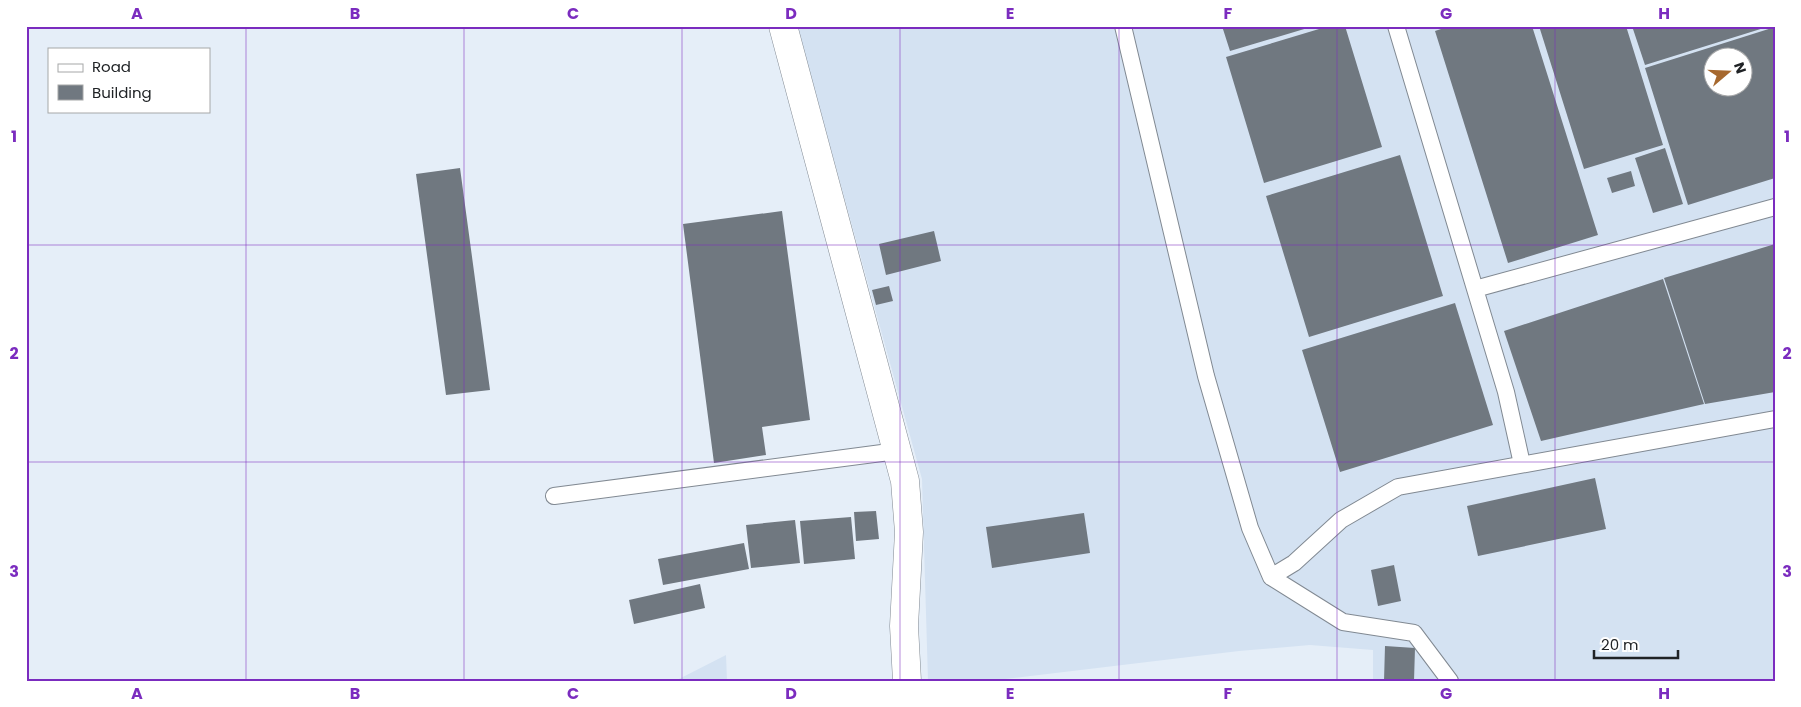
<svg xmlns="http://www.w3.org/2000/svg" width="1801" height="707" font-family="Poppins,sans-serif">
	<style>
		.built { fill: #d4e2f2; fill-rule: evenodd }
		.building { fill: #707880; fill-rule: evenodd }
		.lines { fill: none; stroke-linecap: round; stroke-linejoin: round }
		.service-casing { stroke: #818992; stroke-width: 18 }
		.minor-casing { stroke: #818992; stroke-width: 29 }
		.service { stroke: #fff; stroke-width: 16 }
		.minor { stroke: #fff; stroke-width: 28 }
		.grid { fill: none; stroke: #7b2cbf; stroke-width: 1; stroke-opacity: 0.55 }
		.neatline { fill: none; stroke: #7b2cbf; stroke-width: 2 }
		.grid-label { font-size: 16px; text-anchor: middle; font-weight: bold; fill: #7b2cbf }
	</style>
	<rect width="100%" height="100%" fill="#e5eef8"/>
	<path class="built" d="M797,26H1775V681H1373V650L1310,645L1239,651L988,681H928L922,479ZM1714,58H1744V88H1714Z
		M726,655L727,681H675Z"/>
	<path class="building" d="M1222,26H1311V27L1230,51Z
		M1329,26H1345L1382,147L1264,183L1226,57Z
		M1450,26H1532L1598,235L1508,263L1435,31Z
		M1539,26H1626L1663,145L1584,169Z
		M1632,26H1766L1767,27L1645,65Z
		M1775,27V178L1688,205L1645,68ZM1714,58H1744V88H1714Z
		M1665,148L1683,204L1653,213L1635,158Z
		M1400,155L1443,296L1309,337L1266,196Z
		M460,168L490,390L446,395L416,174Z
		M1631,171L1635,186L1612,193L1607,178Z
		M782,211L810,420L762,427L766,455L714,463L683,224Z
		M934,231L941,261L886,275L879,244Z
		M1775,244V392L1705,404L1664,278Z
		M1663,279L1704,404L1541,441L1504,331Z
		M889,286L893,301L876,305L872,290Z
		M1455,303L1493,425L1340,472L1302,350Z
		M1595,478L1606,529L1478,556L1467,506Z
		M876,511L879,539L856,541L854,512Z
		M1084,513L1090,553L992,568L986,527Z
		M851,517L855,559L804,564L800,521Z
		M795,520L800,563L751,568L746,525Z
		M744,543L749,569L663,585L658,559Z
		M1394,565L1401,601L1378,606L1371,570Z
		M700,584L705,608L634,624L629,600Z
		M1385,646L1415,648L1414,681H1384Z"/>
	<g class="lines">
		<g class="service-casing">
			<path id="service" d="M1123,26L1206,376L1250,528L1271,577L1343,622L1414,633L1450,681
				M1396,26L1475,289L1775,207
				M1475,289L1506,392L1522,464
				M554,496L897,451
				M1271,577L1294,563L1341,520L1398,487L1775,419"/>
		</g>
		<g class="minor-casing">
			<path id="minor" d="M783,26L905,481L909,532L904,626L907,681"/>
		</g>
		<use href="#service" class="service"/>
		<use href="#minor" class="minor"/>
	</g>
	<path class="grid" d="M246,26V681M464,26V681M682,26V681M900,26V681M1119,26V681M1337,26V681M1555,26V681M26,245H1775M26,462H1775"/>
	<rect width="1801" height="707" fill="none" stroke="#ffffff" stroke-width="55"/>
	<rect x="48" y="48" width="162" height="65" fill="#ffffff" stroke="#a6a7a8"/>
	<rect x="58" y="64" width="25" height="8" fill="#ffffff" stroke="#a6a7a8"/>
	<text x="92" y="72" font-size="15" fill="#202326">Road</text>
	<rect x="58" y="85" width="25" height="15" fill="#707880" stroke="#a6a7a8"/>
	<text x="92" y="98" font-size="15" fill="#202326">Building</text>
	<g transform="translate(1728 72) rotate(71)"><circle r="24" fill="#ffffff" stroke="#a6a7a8"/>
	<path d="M0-4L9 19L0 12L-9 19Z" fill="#a6682e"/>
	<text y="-8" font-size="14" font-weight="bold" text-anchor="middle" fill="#202326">N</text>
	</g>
	<path d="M1594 650v8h84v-8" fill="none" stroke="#202326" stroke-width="2.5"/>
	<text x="1601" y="650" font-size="15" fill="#202326" stroke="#ffffff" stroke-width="4" paint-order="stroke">20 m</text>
	<rect x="28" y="28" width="1746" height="652" class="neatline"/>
	<g class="grid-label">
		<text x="137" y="19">A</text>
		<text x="355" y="19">B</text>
		<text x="573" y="19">C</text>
		<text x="791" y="19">D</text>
		<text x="1010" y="19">E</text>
		<text x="1228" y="19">F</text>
		<text x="1446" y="19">G</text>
		<text x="1664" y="19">H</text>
		<text x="14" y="142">1</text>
		<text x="1787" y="142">1</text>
		<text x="14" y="359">2</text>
		<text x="1787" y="359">2</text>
		<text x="14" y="577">3</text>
		<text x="1787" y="577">3</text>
		<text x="137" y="699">A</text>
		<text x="355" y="699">B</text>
		<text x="573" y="699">C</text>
		<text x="791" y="699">D</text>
		<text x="1010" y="699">E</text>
		<text x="1228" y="699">F</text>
		<text x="1446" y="699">G</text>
		<text x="1664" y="699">H</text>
	</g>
</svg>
